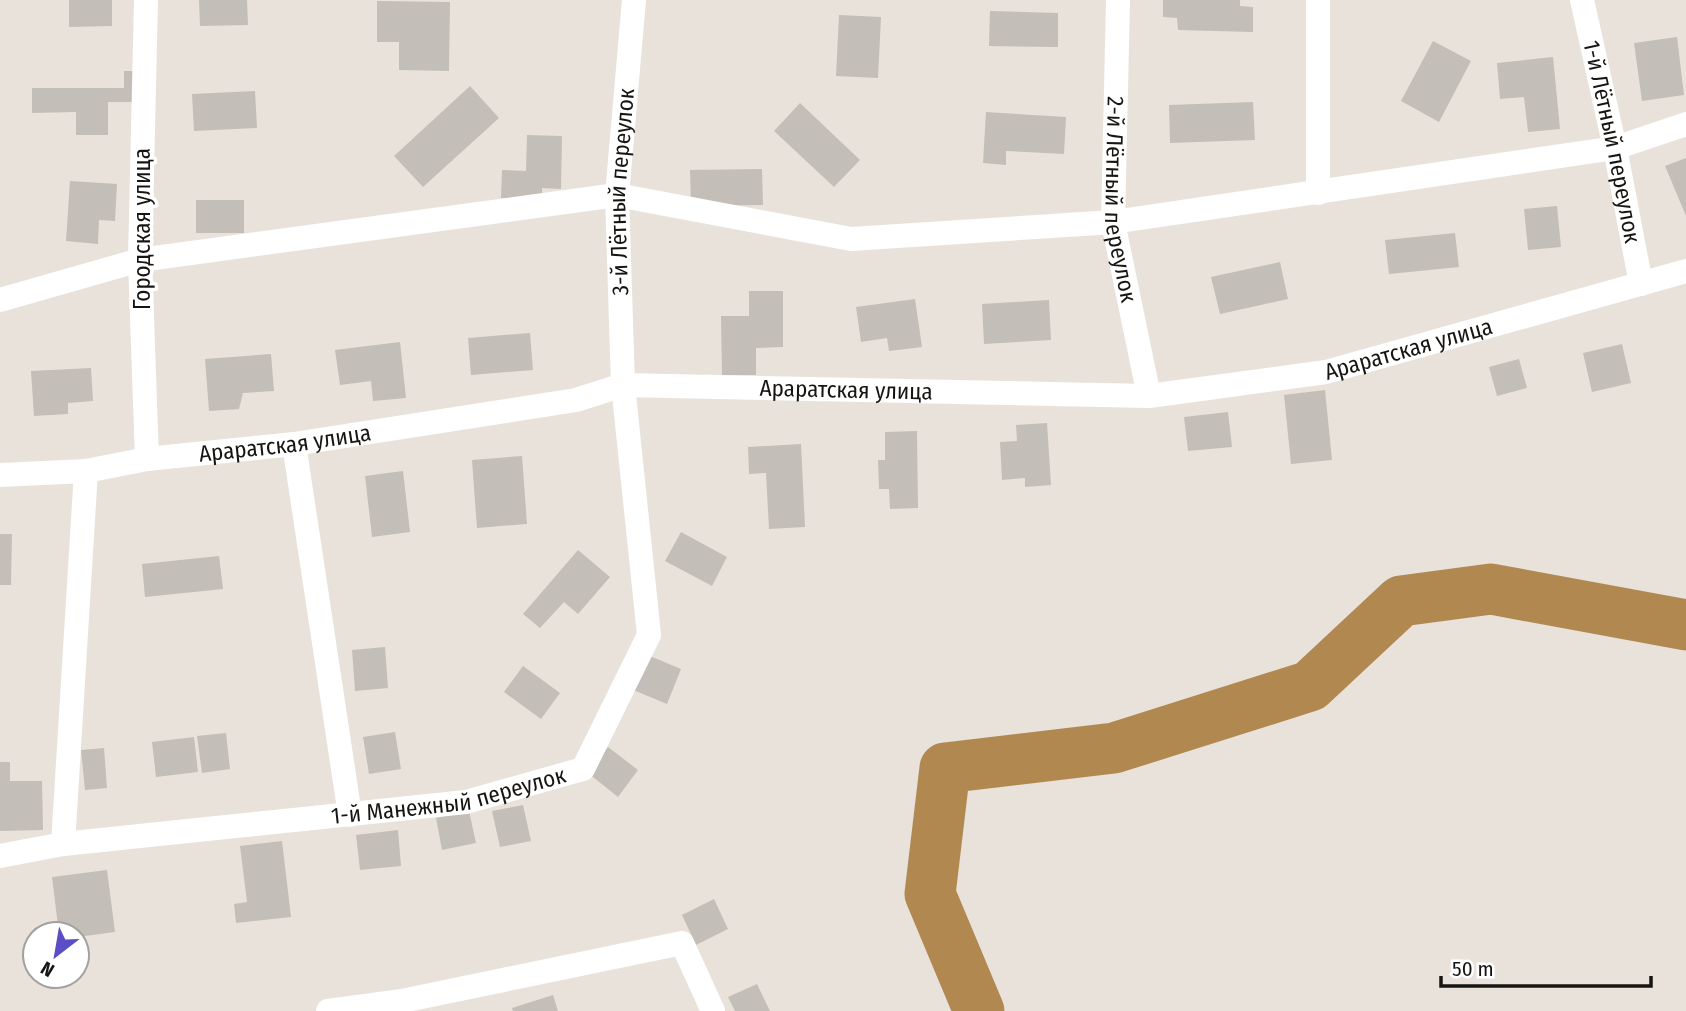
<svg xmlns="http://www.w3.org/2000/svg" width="1686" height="1011" font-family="'Fira Sans Condensed',sans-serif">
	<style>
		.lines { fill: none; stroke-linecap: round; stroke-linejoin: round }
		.river { stroke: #b28851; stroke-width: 51 }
		.building { fill: #c3beb7 }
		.minor { stroke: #fff; stroke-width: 24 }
		.labels { text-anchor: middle; stroke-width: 7; stroke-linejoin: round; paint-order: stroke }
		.street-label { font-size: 23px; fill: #171512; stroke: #fff }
	</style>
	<rect width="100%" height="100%" fill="#e8e2db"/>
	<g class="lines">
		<path class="river" d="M979,1011L930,894L945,768L1114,748L1310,686L1401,601L1491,589L1686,625"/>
	</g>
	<path class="building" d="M69,0H112V26L69,27Z
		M199,0H247L248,25L200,26Z
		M1163,0H1240V6L1253,7V32L1178,30L1177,18L1163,17Z
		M377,1L450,2L449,71L399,70V42H377Z
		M990,11L1058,13V47L989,46Z
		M839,15L881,17L878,78L836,76Z
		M1677,37L1684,95L1642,101L1634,43Z
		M1433,41L1471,61L1439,122L1401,101Z
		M1553,57L1560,129L1528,132L1524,97L1500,99L1497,63Z
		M124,71H136L137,102H108V135H76V112L32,113V88H124Z
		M470,86L499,118L423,187L394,156Z
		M255,91L257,128L194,131L192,94Z
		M1253,102L1255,140L1170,143L1169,105Z
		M800,103L860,160L834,187L774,131Z
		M986,112L1066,117L1064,154L1006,151V165L983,163Z
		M527,135L562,136L561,189L542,188V200L501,198L502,170L526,171Z
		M1686,158V216L1665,166Z
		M762,169L763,205L691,206L690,170Z
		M70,181L117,184L115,221L99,220L98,244L66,241Z
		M196,200H244V233H196Z
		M1557,206L1561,247L1528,250L1524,209Z
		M1455,233L1459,267L1389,274L1385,240Z
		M1280,262L1288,299L1220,314L1211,277Z
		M749,291H783V347L756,348V375H722L721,316H749Z
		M915,299L922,347L889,351L887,338L861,342L856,307Z
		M1049,300L1051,340L984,344L982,304Z
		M530,333L533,370L471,375L468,338Z
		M400,342L406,398L373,401L371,381L340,385L335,350Z
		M1622,344L1631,383L1592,392L1583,353Z
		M271,354L274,391L243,393L239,409L209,411L205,359Z
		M1519,359L1527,388L1497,396L1489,367Z
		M91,368L93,401L68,403V414L34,416L31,371Z
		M1325,390L1332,460L1291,464L1284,395Z
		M1228,412L1232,447L1188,451L1184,417Z
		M1047,423L1051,485L1025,487V478L1002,480L1000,442L1017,441L1016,425Z
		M917,431L918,508L890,509L889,489H879L878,460H885V432Z
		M801,444L805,527L769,529L766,473L749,474L748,447Z
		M522,456L527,524L477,528L472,460Z
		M403,471L410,532L372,537L365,476Z
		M681,532L727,557L712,586L665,561Z
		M0,534H12L11,585H0Z
		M578,550L610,577L578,614L564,602L540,628L523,614Z
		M219,556L223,589L145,597L142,564Z
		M385,647L388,688L355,691L352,650Z
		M645,654L681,669L667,704L631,689Z
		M523,666L560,693L541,719L504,692Z
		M395,732L401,769L369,774L363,737Z
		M226,733L230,769L202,773L197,736Z
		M194,737L198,772L156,777L152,742Z
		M608,747L638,770L618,797L588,773Z
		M104,748L107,788L85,790L81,750Z
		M0,762H10V781H42L43,830L0,831Z
		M523,805L531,841L500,847L492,811Z
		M469,811L476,843L442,850L436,818Z
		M398,830L401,866L360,870L356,835Z
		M282,841L291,917L236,923L234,904L247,902L240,846Z
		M107,870L115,932L77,937V934H59L52,877Z
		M714,899L728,929L696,945L682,915Z
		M757,984L770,1011H735L728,997Z
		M553,995L558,1011H513L512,1008Z"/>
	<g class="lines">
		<g class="minor">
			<path d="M146,0L140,260L147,459"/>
			<path id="s1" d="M1118,0L1113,222L1149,396"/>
			<path id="s2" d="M1582,0L1615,148L1641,284"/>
			<path d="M1318,193V0"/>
			<path d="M0,300L140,260L617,195L851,239L1113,222L1615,148L1686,124"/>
			<path d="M294,444L350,815"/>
			<path id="s3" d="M0,475L86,471L147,459L294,444L576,400L623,385L1149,396L1326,372L1686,271"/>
			<path d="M63,844L86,471"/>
			<path id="s4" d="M0,856L63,844L466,802L583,769L649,635L623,385L617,195L634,0"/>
			<path d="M328,1011L402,1001L682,943L713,1011"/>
		</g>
	</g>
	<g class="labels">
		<g class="street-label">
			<text dy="8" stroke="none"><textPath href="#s2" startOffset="145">1-й Лётный переулок</textPath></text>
			<text dy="8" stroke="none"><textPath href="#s4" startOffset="1185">3-й Лётный переулок</textPath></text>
			<text dy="8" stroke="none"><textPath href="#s1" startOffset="200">2-й Лётный переулок</textPath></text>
			<text transform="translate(142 229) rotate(-90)" y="8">Городская улица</text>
			<text dy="8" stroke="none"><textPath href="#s3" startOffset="1421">Араратская улица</textPath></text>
			<text dy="8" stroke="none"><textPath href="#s3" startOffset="854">Араратская улица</textPath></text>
			<text dy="8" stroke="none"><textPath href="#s3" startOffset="287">Араратская улица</textPath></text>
			<text dy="8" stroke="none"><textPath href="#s4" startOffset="453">1-й Манежный переулок</textPath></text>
		</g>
	</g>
	<g transform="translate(56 955) rotate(211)"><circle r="33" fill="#ffffff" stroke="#a2a1a0" stroke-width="2"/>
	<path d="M0-5L12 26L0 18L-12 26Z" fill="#5a4dc5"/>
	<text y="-10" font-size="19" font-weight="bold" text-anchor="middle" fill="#171512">N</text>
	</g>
	<path d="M1441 976v10h210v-10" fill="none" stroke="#171512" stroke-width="3.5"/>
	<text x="1452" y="976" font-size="21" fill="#171512" stroke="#ffffff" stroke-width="5" paint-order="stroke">50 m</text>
</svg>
